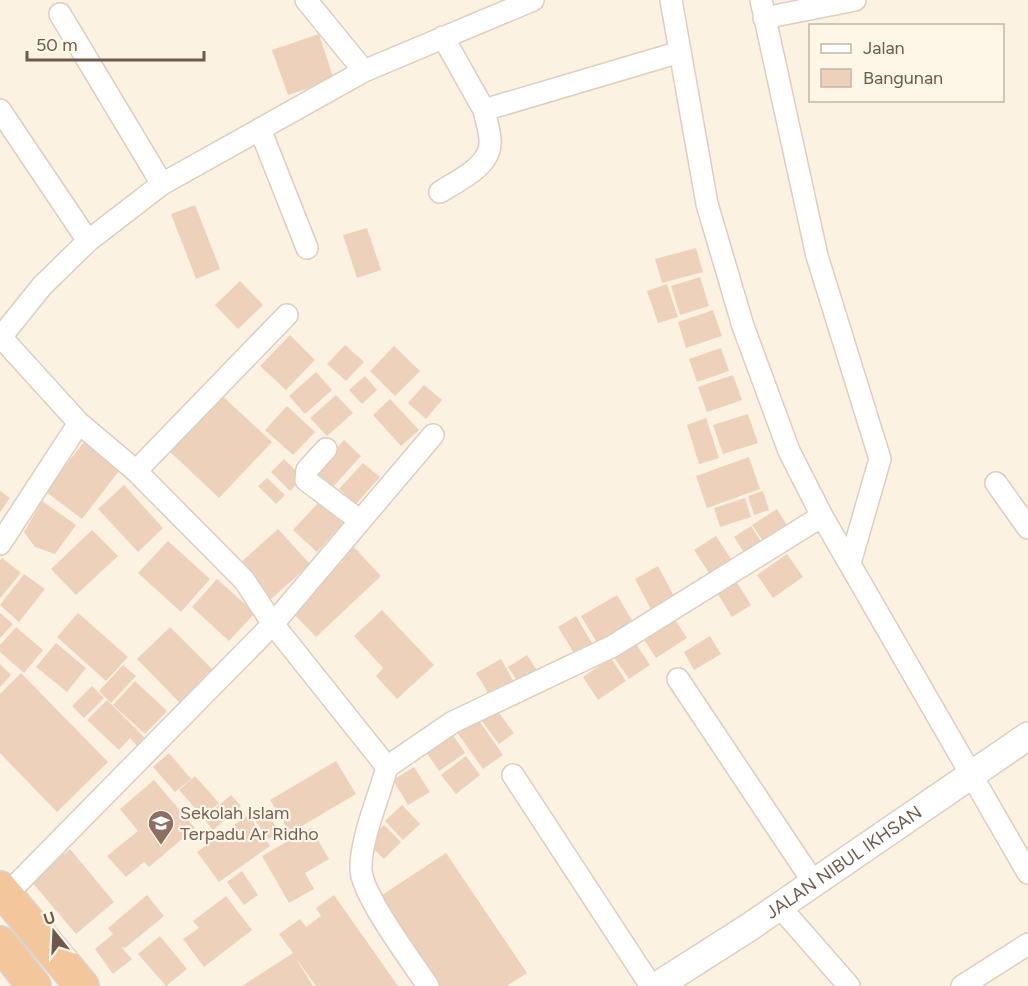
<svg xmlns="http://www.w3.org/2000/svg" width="1028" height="986" font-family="Figtree,sans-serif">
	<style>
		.building { fill: #eed1ba }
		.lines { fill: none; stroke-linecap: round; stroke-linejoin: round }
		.minor-casing { stroke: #decebe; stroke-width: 24 }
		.tertiary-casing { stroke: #decebe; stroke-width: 30 }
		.trunk-casing { stroke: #dad4d0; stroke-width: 36 }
		.minor { stroke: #fff; stroke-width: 21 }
		.tertiary { stroke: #fff; stroke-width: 27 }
		.trunk { stroke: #f4c69c; stroke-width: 33 }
		.labels { text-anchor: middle; stroke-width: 4.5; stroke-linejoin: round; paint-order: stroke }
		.education-label { font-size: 18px; fill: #785e54; stroke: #fef6e7; text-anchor: start }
		.street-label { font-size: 18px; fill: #70594a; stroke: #fef6e7 }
	</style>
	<rect width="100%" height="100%" fill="#fbf2e1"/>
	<path class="building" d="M319,34L334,80L288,95L272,50Z
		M195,205L220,269L196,279L171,214Z
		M367,228L381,270L357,278L343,235Z
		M696,248L703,272L662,283L655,259Z
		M700,277L709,306L680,315L671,286Z
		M240,281L263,305L238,329L215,305Z
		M667,284L678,317L658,323L647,291Z
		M713,310L722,336L686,348L678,322Z
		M290,335L315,360L286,390L260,366Z
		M345,345L364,362L346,381L327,364Z
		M394,346L420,371L395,396L370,371Z
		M721,348L729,371L697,382L689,359Z
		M316,372L332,390L305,414L289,396Z
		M733,375L742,400L707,412L698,387Z
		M365,376L377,390L362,404L349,390Z
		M424,385L442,400L426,419L408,403Z
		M217,391L272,442L219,498L165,447Z
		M336,395L353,413L327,436L310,418Z
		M390,399L419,430L401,446L373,415Z
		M287,406L315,432L293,455L265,430Z
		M748,414L758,443L723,454L713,425Z
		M706,418L719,458L699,464L687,425Z
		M344,440L361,456L331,489L314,473Z
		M84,442L119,471L82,519L45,491Z
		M749,457L760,489L707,508L696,476Z
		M284,459L303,478L290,491L271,472Z
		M363,463L380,477L356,504L339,489Z
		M267,478L285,495L276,504L258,486Z
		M124,485L163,528L138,552L98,509Z
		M0,491L10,498L0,512Z
		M763,491L769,510L754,515L748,496Z
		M745,498L751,517L720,527L714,508Z
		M42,501L76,525L55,554L35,547L24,532Z
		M319,502L343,523L317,552L293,530Z
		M777,509L790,530L766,545L752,525Z
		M751,526L764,546L747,557L734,537Z
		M278,529L310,564L270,600L238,565Z
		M92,530L118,556L76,595L51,569Z
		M716,536L733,562L711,576L694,550Z
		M168,541L210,579L181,612L138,573Z
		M351,544L381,576L316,637L291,611L343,561L338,556Z
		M787,554L803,577L773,598L757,575Z
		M2,558L21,573L0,598V560Z
		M658,566L677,602L654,615L635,579Z
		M24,574L45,589L19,622L0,605Z
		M217,579L255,613L229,641L192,607Z
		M736,581L751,605L732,617L717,593Z
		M617,595L635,625L599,646L581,616Z
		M382,610L434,665L397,699L376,676L383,668L354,636Z
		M0,613L13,624L0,638Z
		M78,613L128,657L106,681L57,637Z
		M672,615L687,638L656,658L641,635Z
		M576,616L593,645L576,656L558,627Z
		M16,627L43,650L24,673L0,652V645Z
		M170,627L217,674L183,706L137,659Z
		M710,636L721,654L694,670L684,652Z
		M634,641L650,665L629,679L613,656Z
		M56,643L86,668L67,692L36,667Z
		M527,655L540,675L521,687L508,667Z
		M611,658L626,681L598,700L583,677Z
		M501,659L515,684L491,698L476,673Z
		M0,664L11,675L0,687Z
		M123,665L136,676L111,703L99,691Z
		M21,673L108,762L57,812L0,753V694Z
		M135,681L167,711L145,734L113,705Z
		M92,686L104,698L84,718L72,706Z
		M107,700L147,740L139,748L130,738L119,750L87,720Z
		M493,705L514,733L499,744L478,716Z
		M476,716L503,755L483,769L456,731Z
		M453,735L465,753L439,771L427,753Z
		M169,753L191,779L175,792L153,767Z
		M466,756L480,775L456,794L441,775Z
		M336,761L356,794L290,833L270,800Z
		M414,767L430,792L408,805L393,780Z
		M195,776L219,803L203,817L179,790Z
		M154,780L195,828L149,867L144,862L126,877L107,856L138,831L120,809Z
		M231,795L241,806L213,830L203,818Z
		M402,805L420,824L403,840L385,821Z
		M261,807L280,831L269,839L251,815Z
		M248,815L270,846L219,882L197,852Z
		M384,825L401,842L384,859L366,842Z
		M311,828L329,859L305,873L314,889L289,903L262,856Z
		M70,849L114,902L76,934L31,881Z
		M446,853L527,973L507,986H439L379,897Z
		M242,871L258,895L244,905L227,882Z
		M147,895L164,916L125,948L121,947L132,959L113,974L95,949L113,934L108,928Z
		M334,895L398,986H316L295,957L313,986H242L293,953L279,934L300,919L306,927L321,916L316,908Z
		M226,896L252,930L204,967L183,939L199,928L193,921Z
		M160,936L187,969L166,986L138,954Z"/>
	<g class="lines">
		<g class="minor-casing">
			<path id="minor" d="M306,0L364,71
				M671,0L707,204L743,326L789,451L822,516L1028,873
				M761,0L817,256L880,459L850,563
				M60,14L162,184
				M764,18L855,0
				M443,37L484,110L680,52
				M0,110L88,241
				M260,129L307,248
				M440,192C457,181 489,167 490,144C491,133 486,121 484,110
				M433,435L273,624L387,767L453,722L613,646L822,516
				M326,449L307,470L306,480L359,520
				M136,471L287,315
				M996,483L1028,528
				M0,544L79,423
				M678,679L814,883
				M387,767C379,797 360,840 361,870C362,895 412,962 428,986
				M513,775L651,986
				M6,895L273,624L244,580L136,471L79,423L1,337L42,286L88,241L162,184L364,71L533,0
				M780,907L849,986
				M962,986L1028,944"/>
		</g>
		<g class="tertiary-casing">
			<g id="tertiary">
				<path id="s1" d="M657,986L748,928L1028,736"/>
			</g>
		</g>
		<g class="trunk-casing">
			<path id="trunk" d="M0,888L82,986
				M0,943L34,986"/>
		</g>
		<use href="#minor" class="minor"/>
		<use href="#tertiary" class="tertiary"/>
		<use href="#trunk" class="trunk"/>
	</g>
	<defs>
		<g id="school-pin" transform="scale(1.35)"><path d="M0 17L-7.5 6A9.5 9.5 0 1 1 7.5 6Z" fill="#8d6e63" stroke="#fef6e7"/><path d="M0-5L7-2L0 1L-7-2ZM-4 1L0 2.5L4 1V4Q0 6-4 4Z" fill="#fff"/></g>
	</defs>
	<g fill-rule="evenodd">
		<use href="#school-pin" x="161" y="823"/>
	</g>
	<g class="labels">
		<g class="education-label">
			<text x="180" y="819">Sekolah Islam<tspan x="180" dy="21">Terpadu Ar Ridho</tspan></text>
		</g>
		<g class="street-label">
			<text dy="6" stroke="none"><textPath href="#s1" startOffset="224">JALAN NIBUL IKHSAN</textPath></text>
		</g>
	</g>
	<rect x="809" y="24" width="195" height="78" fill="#fef6e7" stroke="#c5b7a8" stroke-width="1.5"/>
	<rect x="821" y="44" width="30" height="9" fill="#ffffff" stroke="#c5b7a8" stroke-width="1.5"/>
	<text x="863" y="54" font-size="18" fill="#70594a">Jalan</text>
	<rect x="821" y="69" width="30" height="18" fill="#eed1ba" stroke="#c5b7a8" stroke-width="1.5"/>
	<text x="863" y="84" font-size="18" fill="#70594a">Bangunan</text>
	<g transform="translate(54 932) rotate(342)" stroke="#fef6e7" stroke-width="4.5" paint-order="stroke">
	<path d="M0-4.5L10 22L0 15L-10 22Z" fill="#70594a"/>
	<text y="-9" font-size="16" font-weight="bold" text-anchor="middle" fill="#70594a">U</text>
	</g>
	<path d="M27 51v9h177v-9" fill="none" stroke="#70594a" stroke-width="3"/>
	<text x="36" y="51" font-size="18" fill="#70594a" stroke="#fef6e7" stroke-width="4.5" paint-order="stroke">50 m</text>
</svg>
